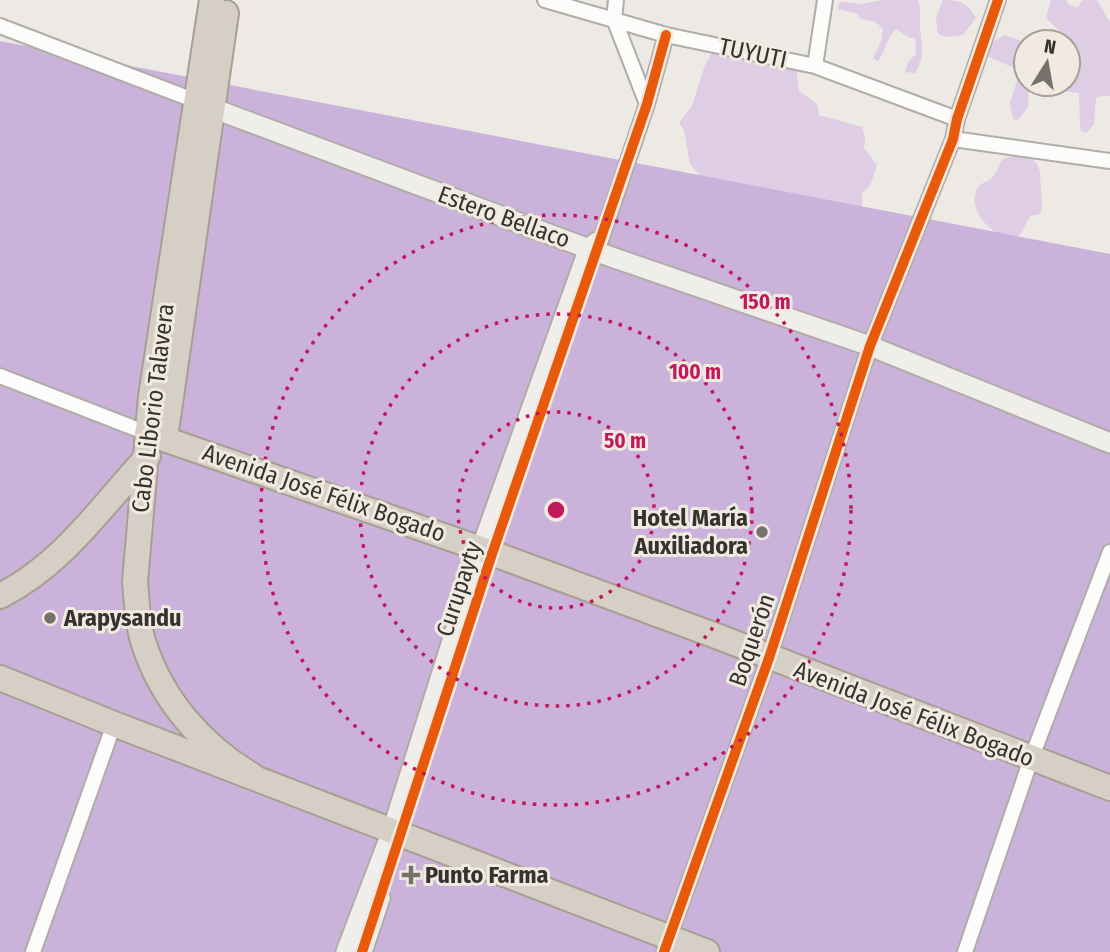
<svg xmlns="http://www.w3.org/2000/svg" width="1110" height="952" font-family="'Fira Sans Condensed',sans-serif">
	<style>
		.green { fill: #decde5 }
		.water { fill: #cbb2da }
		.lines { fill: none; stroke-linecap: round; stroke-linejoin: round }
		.street-casing { stroke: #b0ada9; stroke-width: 18 }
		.secondary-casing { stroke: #b0ada9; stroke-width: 23 }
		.highway-casing { stroke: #a79f92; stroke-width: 28 }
		.street { stroke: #fcfcfb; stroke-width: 14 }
		.secondary { stroke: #f0eeeb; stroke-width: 19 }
		.highway { stroke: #d5cfc5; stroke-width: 24 }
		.cycleway-casing { stroke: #f1eae0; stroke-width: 15 }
		.cycleway { stroke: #e8590c; stroke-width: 10 }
		.ring { fill: none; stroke: #c2185b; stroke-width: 3.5; stroke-dasharray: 3.5 7 }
		.poi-dot { fill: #75726e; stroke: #f1eae0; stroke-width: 2.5 }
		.labels { text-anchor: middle; stroke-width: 6; stroke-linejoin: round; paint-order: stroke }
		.street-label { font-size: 24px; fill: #35322f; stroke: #f1eae0 }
		.poi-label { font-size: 24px; font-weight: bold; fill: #35322f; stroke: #f1eae0; text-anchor: start }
		.centre { fill: #c2185b; stroke: #f1eae0; stroke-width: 3.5 }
		.ring-label { font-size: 21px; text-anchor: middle; font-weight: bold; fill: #c2185b; stroke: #f1eae0; stroke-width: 6; stroke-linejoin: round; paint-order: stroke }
	</style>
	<rect width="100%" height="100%" fill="#ede9e4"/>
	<path class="green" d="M882,0H918C922,11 919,18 920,28C922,47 925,57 915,73L905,72L908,62L916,54L915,38H910L896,29C887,37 886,51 878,61L873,58L882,39L883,29L876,22L860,19L858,14L838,9L839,3L844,2L861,4Z
		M943,0C960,0 968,3 976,18L963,35L947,37L938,34L936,18Z
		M1051,0H1067L1068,4L1077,8L1083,0H1097L1110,22V96H1100L1096,98L1094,125L1086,133L1081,131L1080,126L1079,93L1062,91L1058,84H1068V42H1061L1063,34L1046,18Z
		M1005,35L1026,43V84H1029L1028,107L1018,120L1013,119L1010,102L1017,82L1016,71L1012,67L987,56L986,46Z
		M719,39L795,59L799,91L817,104L819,115L862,127L865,137L864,148L877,165L870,186L862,193V215L703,179L690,164L684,130L679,123L692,106L705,65Z
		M1014,156C1044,158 1039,168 1041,191C1041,201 1044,204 1040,214L1030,216L1020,235L1012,241C994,234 969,215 976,192C979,182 985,184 992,178C996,174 999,164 1003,159Z"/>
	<path class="water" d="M0,41L1110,254V952H0Z"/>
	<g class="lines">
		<g class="street-casing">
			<path id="street" d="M545,0L666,35L815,66L957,119
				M616,0L614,19L647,104
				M0,26L196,101
				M815,66L825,0
				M953,139L1110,161
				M601,240L647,104L666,35
				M0,376L147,433
				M33,952L114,724
				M664,952L769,658L870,346L953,139L957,119L998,0
				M965,952L1031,759L1110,552"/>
		</g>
		<g class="secondary-casing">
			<path id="secondary" d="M212,108L597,252L870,346L1110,443
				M346,952L392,831L481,549L589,248L597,242
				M362,952L380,898"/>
		</g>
		<g class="highway-casing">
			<path id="highway" d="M212,0L151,396L135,582C137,601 137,622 143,641C161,699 201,745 253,776
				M147,433L481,549L719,637L1110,788
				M165,438L226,13
				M0,596C62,565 101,507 148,456
				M0,678L114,724L707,952"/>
		</g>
		<use href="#street" class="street"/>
		<use href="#secondary" class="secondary"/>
		<use href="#highway" class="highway"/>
		<g class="cycleway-casing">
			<path id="cycleway" d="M362,952L492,554L647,104L666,35
				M664,952L769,658L870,346L953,139L957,119L998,0"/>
		</g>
		<use href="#cycleway" class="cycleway"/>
	</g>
	<g class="ring">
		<circle cx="556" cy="510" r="98"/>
		<circle cx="556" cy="510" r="196"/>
		<circle cx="556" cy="510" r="295"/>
	</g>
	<g class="poi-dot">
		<circle cx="762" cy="532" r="7"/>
		<circle cx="50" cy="618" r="7"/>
		<path d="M407.5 864.5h7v7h7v7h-7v7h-7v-7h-7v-7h7z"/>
	</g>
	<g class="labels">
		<g class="street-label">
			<text transform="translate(753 53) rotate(12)" y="8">TUYUTI</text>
			<text transform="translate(504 217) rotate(20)" y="8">Estero Bellaco</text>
			<text transform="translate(153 408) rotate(-83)" y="8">Cabo Liborio Talavera</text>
			<text transform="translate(324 493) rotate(19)" y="8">Avenida José Félix Bogado</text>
			<text transform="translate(459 589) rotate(-72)" y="8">Curupayty</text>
			<text transform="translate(752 640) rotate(-71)" y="8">Boquerón</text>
			<text transform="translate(914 714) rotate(21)" y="8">Avenida José Félix Bogado</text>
		</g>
		<g class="poi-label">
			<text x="748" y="526" text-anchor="end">Hotel María<tspan x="748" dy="28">Auxiliadora</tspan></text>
			<text x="64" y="626">Arapysandu</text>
			<text x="425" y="883">Punto Farma</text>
		</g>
	</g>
	<circle cx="556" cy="510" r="10" class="centre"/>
	<g class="ring-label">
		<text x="765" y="309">150 m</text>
		<text x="695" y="379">100 m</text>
		<text x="625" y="448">50 m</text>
	</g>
	<g transform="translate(1047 63) rotate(11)"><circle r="33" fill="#f1eae0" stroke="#a6a099" stroke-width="2"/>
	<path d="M0-5L12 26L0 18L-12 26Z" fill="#75726e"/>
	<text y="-10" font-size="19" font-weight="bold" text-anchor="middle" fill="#35322f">N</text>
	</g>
</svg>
